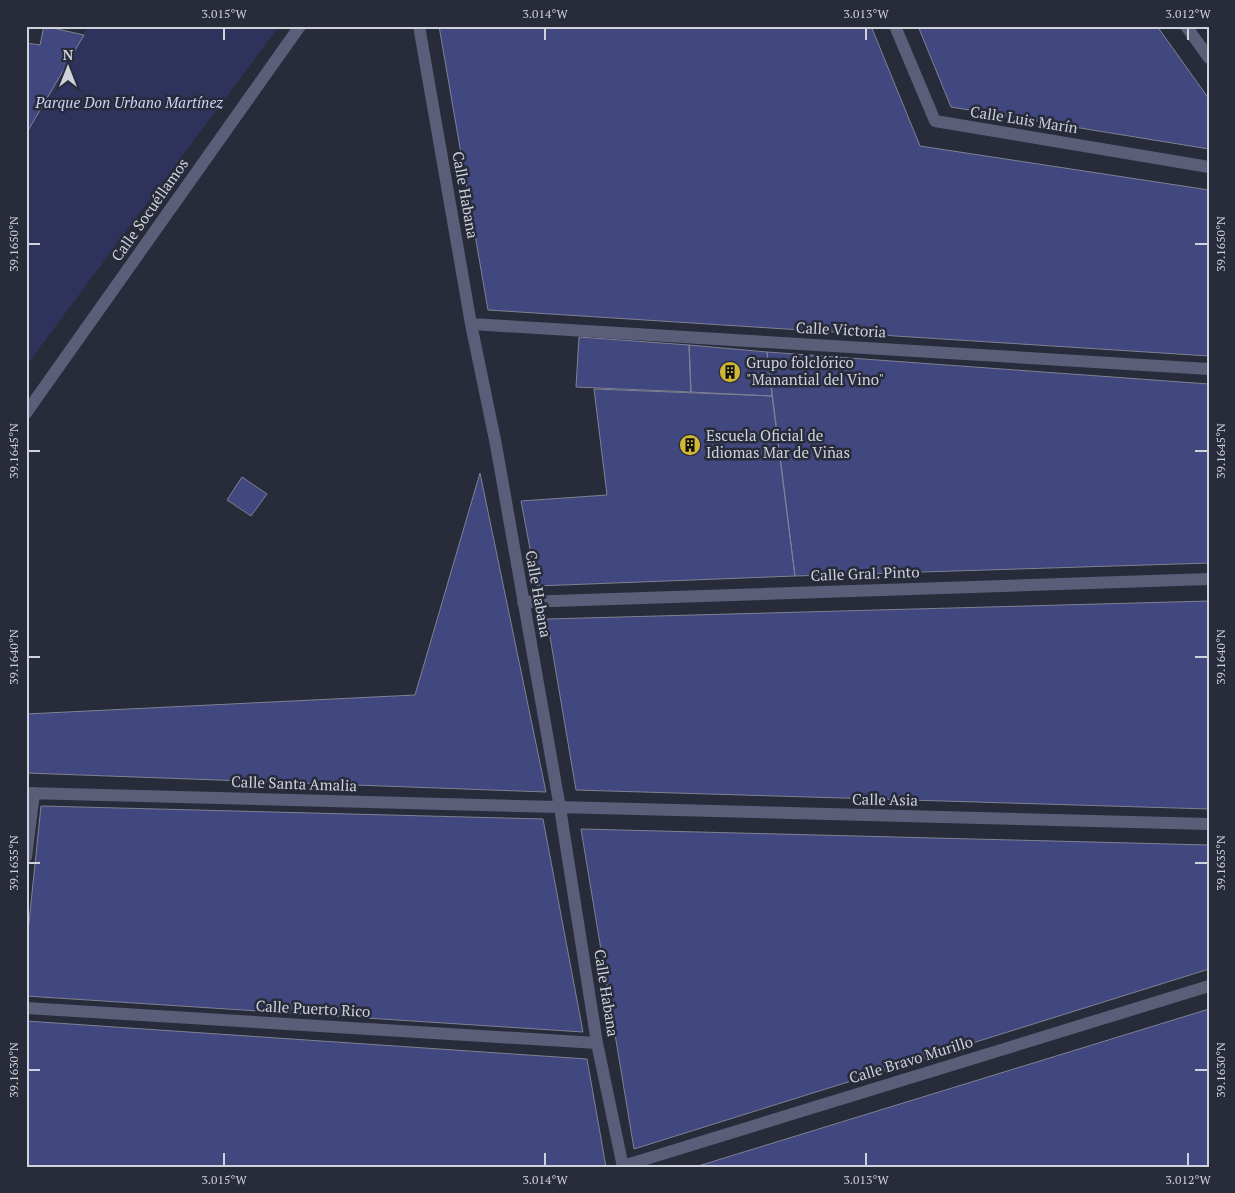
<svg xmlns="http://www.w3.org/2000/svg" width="1235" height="1193" font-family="'PT Serif',serif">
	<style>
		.green { fill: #2f335c }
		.building { fill: #41477f; stroke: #7f8293 }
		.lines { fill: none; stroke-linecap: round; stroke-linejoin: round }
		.minor { stroke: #5a5e78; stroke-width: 12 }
		.ticks { fill: none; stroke: #cfd1db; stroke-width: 2 }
		.labels { text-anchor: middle; stroke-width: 5; stroke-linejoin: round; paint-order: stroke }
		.park-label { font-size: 15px; font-style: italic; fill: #cdd3f7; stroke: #282b39 }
		.street-label { font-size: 15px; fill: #cfd1db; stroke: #282b39 }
		.poi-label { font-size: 15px; fill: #cfd1db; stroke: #282b39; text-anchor: start }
		.neatline { fill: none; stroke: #cfd1db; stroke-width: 2 }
		.ticks-label { font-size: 12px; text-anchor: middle; fill: #cfd1db }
	</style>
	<rect width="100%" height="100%" fill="#282b39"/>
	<path class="green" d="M88,26H279L26,366V128Z"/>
	<path class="building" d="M44,26L84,35L26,134V43L40,45Z
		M439,26H871L920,146L1209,190V356L488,310Z
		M918,26H1157L1209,99V149L951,107Z
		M579,337L689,345L691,392L576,387Z
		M689,345L767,352L772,396L691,392Z
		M767,352L1209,384V563L795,576Z
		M594,389L772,396L795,576L537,586L521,501L607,495Z
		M480,473L546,792L26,773V714L415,695Z
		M242,477L267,494L251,516L227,500Z
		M1209,601V809L576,790L547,619Z
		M41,806L543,819L583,1032L26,996V951Z
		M581,829L1209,845V969L634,1149Z
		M1209,1009V1167H695Z
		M26,1021L587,1059L606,1167H26Z"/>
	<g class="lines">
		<path class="minor" d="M419,26L471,324L496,445L560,808L597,1043L623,1167
			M895,26L935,121L1209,167
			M1186,26L1209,58
			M471,324L1209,369
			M26,413L300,26
			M523,602L1209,579
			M26,793L1209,824
			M26,857L34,793
			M26,1008L597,1043
			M623,1166L1209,986"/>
	</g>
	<path class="ticks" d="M224,28V40M545,28V40M866,28V40M1188,28V40M28,244H40M1195,244H1208M28,451H40M1195,451H1208M28,657H40M1195,657H1208M28,863H40M1195,863H1208M28,1070H40M1195,1070H1208M224,1153V1166M545,1153V1166M866,1153V1166M1188,1153V1166"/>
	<defs>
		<g id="building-disc" transform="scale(1.125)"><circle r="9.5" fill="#d1b736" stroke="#282b39"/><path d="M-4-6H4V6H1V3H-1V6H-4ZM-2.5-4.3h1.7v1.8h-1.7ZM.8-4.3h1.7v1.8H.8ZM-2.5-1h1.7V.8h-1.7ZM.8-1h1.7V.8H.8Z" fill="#111"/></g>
	</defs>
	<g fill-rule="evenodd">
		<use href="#building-disc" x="730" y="372"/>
		<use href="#building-disc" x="690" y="445"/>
	</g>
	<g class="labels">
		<g class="park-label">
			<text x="129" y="108">Parque Don Urbano Martínez</text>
		</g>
		<g class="street-label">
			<text transform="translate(1024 120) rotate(9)" y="5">Calle Luis Marín</text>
			<text transform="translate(465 195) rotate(80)" y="5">Calle Habana</text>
			<text transform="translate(150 210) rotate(-55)" y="5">Calle Socuéllamos</text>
			<text transform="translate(841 330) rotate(3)" y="5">Calle Victoria</text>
			<text transform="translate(865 574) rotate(-2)" y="5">Calle Gral. Pinto</text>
			<text transform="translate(538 594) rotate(80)" y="5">Calle Habana</text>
			<text transform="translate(294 784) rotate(2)" y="5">Calle Santa Amalia</text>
			<text transform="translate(885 800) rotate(1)" y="5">Calle Asia</text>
			<text transform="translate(606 993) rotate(81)" y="5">Calle Habana</text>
			<text transform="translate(313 1009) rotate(3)" y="5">Calle Puerto Rico</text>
			<text transform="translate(911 1060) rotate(-17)" y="5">Calle Bravo Murillo</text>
		</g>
		<g class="poi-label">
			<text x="746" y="368">Grupo folclórico<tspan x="746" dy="17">"Manantial del Vino"</tspan></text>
			<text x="706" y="441">Escuela Oficial de<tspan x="706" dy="17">Idiomas Mar de Viñas</tspan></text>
		</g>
	</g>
	<rect width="1235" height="1193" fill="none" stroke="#282b39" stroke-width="55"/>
	<g transform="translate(68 68)" stroke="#282b39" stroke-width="4" paint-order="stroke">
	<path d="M0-4L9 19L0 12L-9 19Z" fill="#cfd1db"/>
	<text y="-8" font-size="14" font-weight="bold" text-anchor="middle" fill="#cfd1db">N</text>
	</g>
	<rect x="28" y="28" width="1180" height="1138" class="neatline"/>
	<g class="ticks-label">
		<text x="224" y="18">3.015°W</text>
		<text x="545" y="18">3.014°W</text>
		<text x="866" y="18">3.013°W</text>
		<text x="1188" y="18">3.012°W</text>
		<text transform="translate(14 244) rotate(-90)" y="4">39.1650°N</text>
		<text transform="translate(1221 244) rotate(-90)" y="4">39.1650°N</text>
		<text transform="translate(14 451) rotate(-90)" y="4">39.1645°N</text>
		<text transform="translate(1221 451) rotate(-90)" y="4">39.1645°N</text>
		<text transform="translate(14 657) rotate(-90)" y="4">39.1640°N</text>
		<text transform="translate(1221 657) rotate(-90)" y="4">39.1640°N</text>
		<text transform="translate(14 863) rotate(-90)" y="4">39.1635°N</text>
		<text transform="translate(1221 863) rotate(-90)" y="4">39.1635°N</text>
		<text transform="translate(14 1070) rotate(-90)" y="4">39.1630°N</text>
		<text transform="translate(1221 1070) rotate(-90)" y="4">39.1630°N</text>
		<text x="224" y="1184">3.015°W</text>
		<text x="545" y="1184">3.014°W</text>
		<text x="866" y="1184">3.013°W</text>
		<text x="1188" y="1184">3.012°W</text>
	</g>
</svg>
